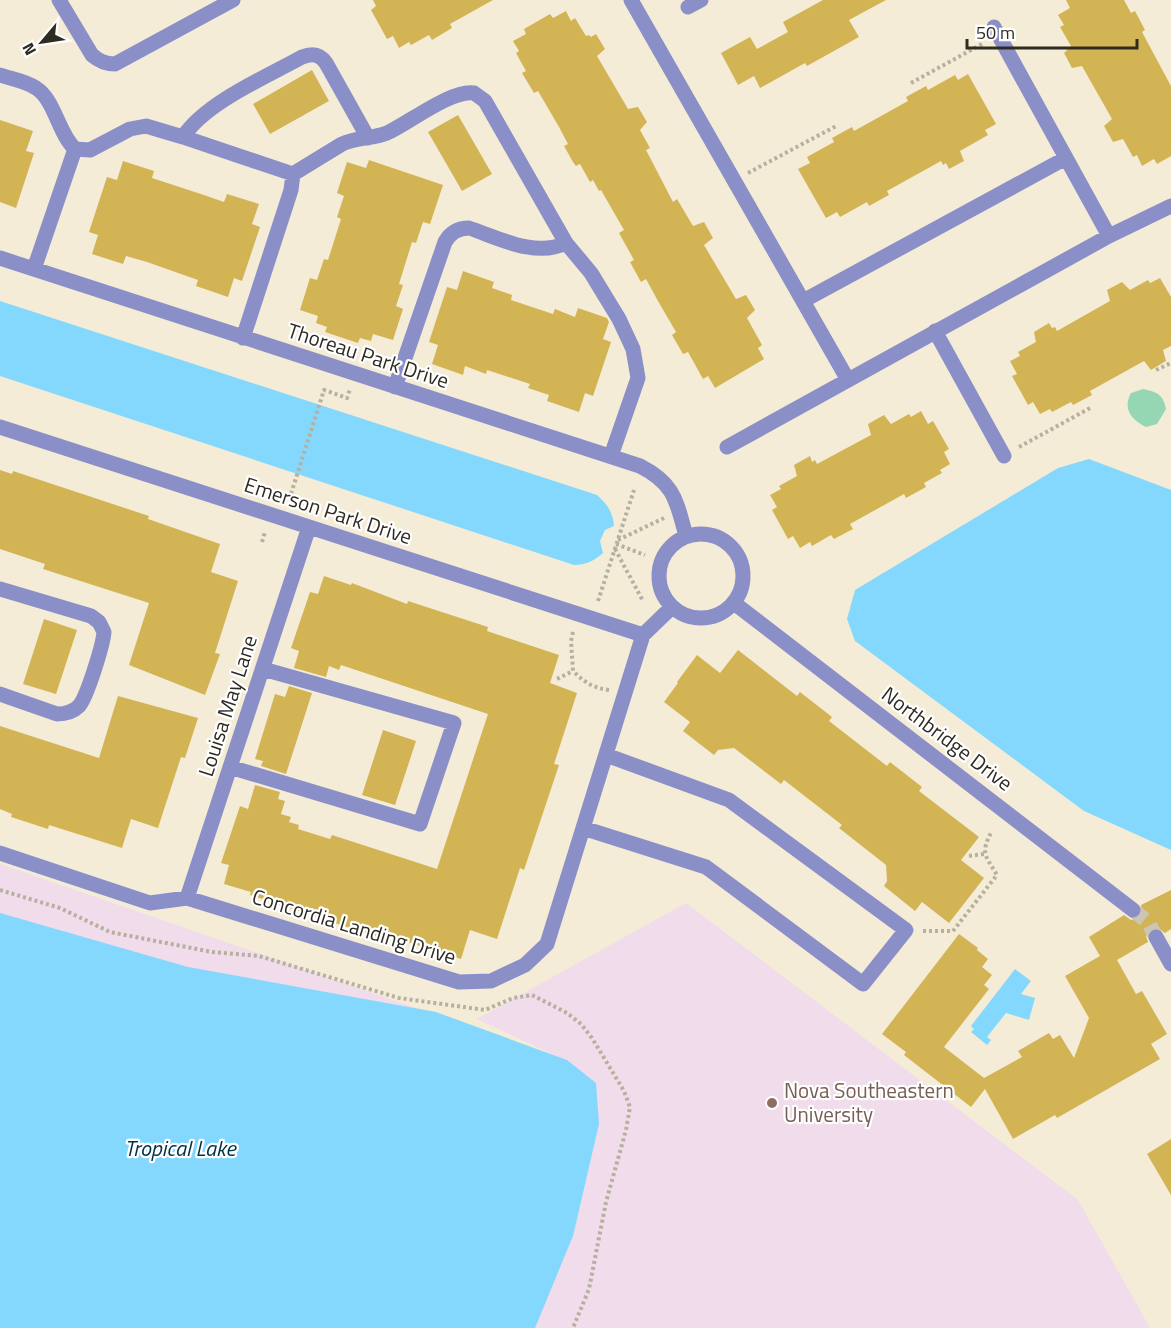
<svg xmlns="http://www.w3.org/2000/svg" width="1171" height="1328" font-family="'Titillium Web',sans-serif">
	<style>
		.education { fill: #f0dcea }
		.green { fill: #96d7b3 }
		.water { fill: #85d8fd }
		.building { fill: #d3b455 }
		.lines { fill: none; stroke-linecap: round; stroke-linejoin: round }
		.minor-tunnel { stroke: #ccc5b3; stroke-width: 15; stroke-dasharray: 15 8; stroke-linecap: butt }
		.path { stroke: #b6b09f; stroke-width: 4; stroke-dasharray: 3 3; stroke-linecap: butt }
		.minor { stroke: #8a90c7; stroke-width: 15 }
		.education-dot { fill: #8d6e63; stroke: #fff; stroke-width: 2 }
		.labels { text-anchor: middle; stroke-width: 4.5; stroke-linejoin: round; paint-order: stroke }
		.street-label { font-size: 21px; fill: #2e2b23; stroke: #fff }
		.education-label { font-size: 21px; fill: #785e54; stroke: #fff; text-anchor: start }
		.water-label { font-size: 22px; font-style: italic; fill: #003244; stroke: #fff }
	</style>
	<rect width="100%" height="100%" fill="#f4ecd7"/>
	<path class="education" d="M0,864L558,1057L477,1019L686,903L1078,1200L1150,1328H0Z"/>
	<path class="green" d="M1143,389C1158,392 1163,395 1166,409L1157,424L1146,427C1132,420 1122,409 1131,393Z"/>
	<path class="water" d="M0,301L597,495C607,504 613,512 614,526L605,530L600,541L603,553C594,561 586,565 574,565L0,376Z
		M1089,459L1171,490V850L1084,811L855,641L847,619L855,590L1058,468Z
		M0,913L188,967L436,1012L567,1060L596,1083L599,1124L573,1236L535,1328H0Z
		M1015,969L1031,981L1021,994L1035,998L1029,1020L1006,1013L987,1037L991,1040L987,1045L971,1032L974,1029L971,1026Z"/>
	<path class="building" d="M373,0H493L450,24L452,28L432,40L429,35L411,45L409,42L399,48L393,36L387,39L371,10L376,6Z
		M823,0H886L849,20L859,37L807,66L805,63L760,88L754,76L738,85L721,53L750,37L757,49L788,32L783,22Z
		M1066,0H1124L1131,13L1135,11L1145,30L1142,32L1171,86V156L1157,164L1154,159L1142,166L1137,155L1133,157L1123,139L1113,142L1104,126L1112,119L1082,66L1072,68L1064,53L1071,46L1060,27L1064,25L1058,15L1070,8Z
		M566,11L571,21L575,18L586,36L589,35L591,37L596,34L605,49L597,56L628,109L638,107L647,122L640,130L650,148L646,150L673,202L677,199L693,226L704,222L713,238L704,245L736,299L746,295L755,310L747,318L762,345L758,348L764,359L715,388L708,376L703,379L688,352L683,354L672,335L676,332L658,301L646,279L641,282L630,262L634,260L619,233L624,230L601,190L599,191L593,180L590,182L580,164L576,166L573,162L564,146L568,144L559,127L538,91L534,93L522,73L526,71L516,53L519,51L513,41L526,34L524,29L550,14L553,18Z
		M312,70L329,101L270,134L253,104Z
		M968,74L996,124L985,130L988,135L960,151L964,161L949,169L946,163L943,165L941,161L887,191L889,195L869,206L867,202L840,217L837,212L826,218L798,169L810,163L807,157L834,142L832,138L852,127L854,131L908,101L906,97L926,86L928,90L955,75L958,80Z
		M458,115L492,174L462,191L428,132Z
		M0,120L33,131L26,151L34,153L16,208L0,202Z
		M369,160L443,185L430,224L423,222L416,243L412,242L399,284L403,285L396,306L403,309L393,340L373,334L371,341L360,338L358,343L325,332L327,327L316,323L318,316L300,310L310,278L317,280L324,259L328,260L341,219L337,217L344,196L337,193L347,162L366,168Z
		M123,161L154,171L152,178L204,195L224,202L227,194L259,204L252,224L260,227L242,281L234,278L228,297L196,286L198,280L147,262L126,256L123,264L92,254L98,235L89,232L107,177L117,180Z
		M463,271L494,282L492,288L512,295L511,300L553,314L555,309L575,317L578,308L607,318L609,322L603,339L611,342L593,396L585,393L579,412L547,401L549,395L528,388L530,384L487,370L486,374L465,366L463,375L432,364L438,345L429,342L447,287L457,290Z
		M1160,278L1171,297V346L1163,350L1166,361L1151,370L1144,361L1090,391L1092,395L1073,405L1071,402L1052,412L1050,409L1040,414L1033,402L1028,405L1012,376L1017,374L1010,361L1020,356L1018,352L1036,342L1034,332L1049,323L1052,328L1055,327L1057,331L1110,301L1107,290L1122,282L1130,290L1148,280L1150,283Z
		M921,411L928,424L933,421L949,449L944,452L950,464L940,470L942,473L924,483L926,487L906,498L904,494L850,524L853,529L834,539L831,535L812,546L810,542L800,548L793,536L788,539L772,510L777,507L770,495L781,489L779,486L797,476L794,465L810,456L812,462L815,460L817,464L871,435L868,424L884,415L891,424L909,414L911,417Z
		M0,470L12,474L13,471L149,516L148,519L220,544L211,572L238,581L215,653L220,654L205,695L129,665L149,603L43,569L45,564L0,549Z
		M324,576L351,585L352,583L407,604L408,601L488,627L487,631L559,655L550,683L577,693L554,764L559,765L524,870L520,868L497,939L470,930L461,959L411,943L388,936L387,940L350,928L250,895L251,892L224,884L229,865L221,863L240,806L248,809L255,785L280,792L278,799L285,801L281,814L291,817L289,822L299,825L298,829L330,839L332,835L437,869L488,714L341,665L339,670L329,666L326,677L294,668L299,651L291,648L310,592L318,594Z
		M44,619L77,630L56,694L23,684Z
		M738,650L797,696L800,692L832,717L829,721L887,766L890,762L922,787L919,791L979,837L961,860L984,878L949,923L922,902L915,911L884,886L887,881L886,865L839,828L842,825L784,780L781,784L734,748L718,750L714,755L683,731L690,722L664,702L678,683L677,682L697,655L720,673Z
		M289,686L312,693L286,774L261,766L263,761L255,759L275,694L285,697Z
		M118,696L198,718L185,758L181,757L158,828L131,819L122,848L49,825L48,829L11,817L12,814L0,809V726L99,758Z
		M383,730L416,741L395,805L362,795Z
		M1171,890V929L1165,933L1157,927L1151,929L1146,936L1148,942L1117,960L1136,994L1142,991L1167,1034L1151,1044L1160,1059L1057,1118L1055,1115L1013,1139L985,1089L971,1107L904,1055L906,1052L882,1034L959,934L978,948L977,950L988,959L982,967L992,975L984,985L989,989L944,1047L984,1078L1022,1057L1018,1051L1049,1033L1053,1039L1060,1035L1074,1058L1089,1018L1065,976L1100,956L1089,937L1124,915L1131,920L1137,919L1143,912L1141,905Z
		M1171,1139V1195L1147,1154Z"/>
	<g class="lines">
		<path class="minor-tunnel" d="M1133,910L1148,922L1156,937"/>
		<path class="path" d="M911,83L982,44
			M748,173L838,125
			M1156,370L1171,363
			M1019,447L1092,407
			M278,497L279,494L290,497L324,390L347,398L350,389
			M618,540L664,518
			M262,542L265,532
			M616,544L645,555
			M615,549L643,601
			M598,601L634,490
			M573,632L571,641L573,671C584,682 593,688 609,690
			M557,679L573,671
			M969,856L984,854
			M0,890L60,908L110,932L212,952L259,956L399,998L485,1010L513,998L532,995L567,1013L581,1024L592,1038L624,1091L630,1107L626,1130L606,1202L589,1289L573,1328
			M923,931H953L997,875C985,855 980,853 992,831"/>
		<path class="minor" d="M59,0L92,55C99,61 105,64 115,64L233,0
			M631,0L848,380
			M688,7L701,0
			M994,27L1109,236
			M0,75C12,79 26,81 36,88C55,100 58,133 75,149
			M183,137C205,103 266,77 302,57C312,53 320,54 326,63L368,138
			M0,258L640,466C675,484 676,500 686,536
			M34,269L75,149L90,150L130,129L146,126L183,137L293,174
			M803,301L1066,158
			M935,331L1004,456
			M243,338L291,190L293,174L342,144C357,137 372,139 387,133C409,123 452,89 474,93L485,101L566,243L591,273L619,319L633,349L638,378L611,456
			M395,387L445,242C450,233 458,228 469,228C499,238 535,258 566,243
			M0,427L643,635
			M727,447L1109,236L1171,206
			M659 576a42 42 0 1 1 84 0a42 42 0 1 1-84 0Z
			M0,589L91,616L99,622L104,632C103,645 87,697 79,706C73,712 65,714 57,714L0,694
			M734,603L1133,910
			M230,767L420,824L454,723L263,669
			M583,828L706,867L863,984L906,930L729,800L606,755
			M0,853L150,903L187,898L459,982L491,981L525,965L547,944L643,635L672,607
			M187,898L309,527
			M1156,937L1171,964"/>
	</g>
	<circle class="education-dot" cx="772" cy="1103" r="6"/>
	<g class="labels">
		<g class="street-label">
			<text transform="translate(368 356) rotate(18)" y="7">Thoreau Park Drive</text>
			<text transform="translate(328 511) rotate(18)" y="7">Emerson Park Drive</text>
			<text transform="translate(228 706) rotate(-72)" y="7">Louisa May Lane</text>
			<text transform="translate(947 739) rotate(37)" y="7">Northbridge Drive</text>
			<text transform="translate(354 927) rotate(17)" y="7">Concordia Landing Drive</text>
		</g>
		<g class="education-label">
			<text x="784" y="1098">Nova Southeastern<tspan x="784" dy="24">University</tspan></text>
		</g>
		<g class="water-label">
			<text x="180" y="1156">Tropical Lake</text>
		</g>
	</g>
	<g transform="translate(42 42) rotate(241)" stroke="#ffffff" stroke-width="4.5" paint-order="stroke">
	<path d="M0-4.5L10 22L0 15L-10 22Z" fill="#2e2b23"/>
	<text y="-9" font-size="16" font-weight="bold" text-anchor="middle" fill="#2e2b23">N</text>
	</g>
	<path d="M967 39v9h170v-9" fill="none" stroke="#2e2b23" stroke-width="3"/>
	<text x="976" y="39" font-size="18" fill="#2e2b23" stroke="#ffffff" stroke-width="4.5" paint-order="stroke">50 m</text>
</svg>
